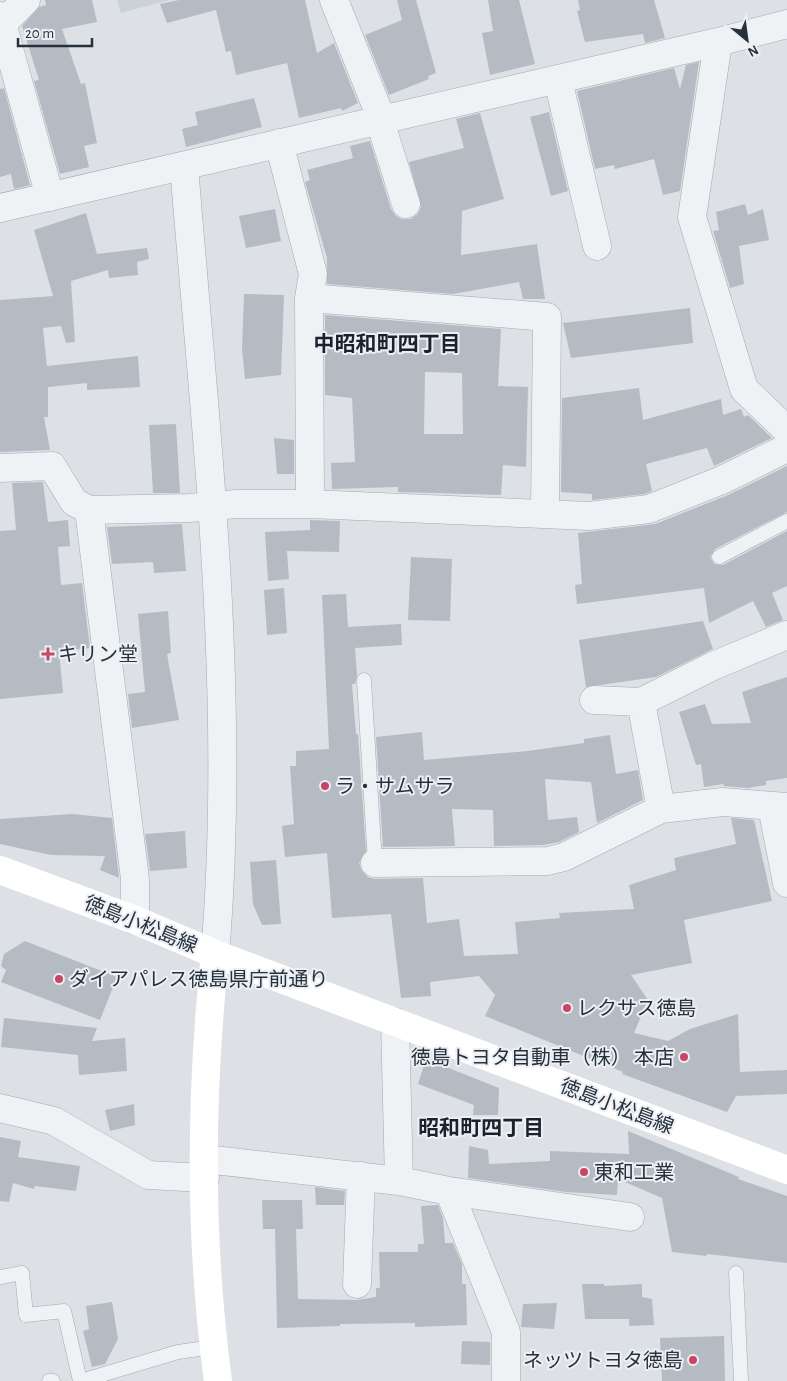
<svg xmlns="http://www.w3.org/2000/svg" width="787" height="1381" font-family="'Alegreya Sans','Noto Sans JP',sans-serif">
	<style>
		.built { fill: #cbd1d8 }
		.building { fill: #b5bbc3; fill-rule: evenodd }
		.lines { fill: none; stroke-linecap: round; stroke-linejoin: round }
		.service-casing { stroke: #a3a9b0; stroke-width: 15 }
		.minor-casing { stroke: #a3a9b0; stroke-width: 29 }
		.tertiary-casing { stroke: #a3a9b0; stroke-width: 29 }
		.service { stroke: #eff2f5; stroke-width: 14 }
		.minor { stroke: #eff2f5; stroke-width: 28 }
		.tertiary { stroke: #eff2f5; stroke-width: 28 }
		.secondary { stroke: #fff; stroke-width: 28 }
		.poi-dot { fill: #c64765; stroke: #ecf0f4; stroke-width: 2 }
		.labels { text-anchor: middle; stroke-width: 4; stroke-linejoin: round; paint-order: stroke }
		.poi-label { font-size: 20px; fill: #27313c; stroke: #ecf0f4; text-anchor: start }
		.street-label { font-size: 20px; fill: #27313c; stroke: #ecf0f4 }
		.neighbourhood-label { font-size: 21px; font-weight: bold; fill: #1a222d; stroke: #ecf0f4 }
	</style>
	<rect width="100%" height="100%" fill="#dde1e6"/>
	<path class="built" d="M117,0H169L121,13Z"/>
	<path class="building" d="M45,0H92L97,22L62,29L81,84L85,83L97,143L84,146L89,167L60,174L34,81L39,80L22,26L39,7L46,5Z
		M179,0H305L317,53L334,43L358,103L342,111L341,108L299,118L287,63L236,75L231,51L226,52L216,10L167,23L160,4Z
		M397,0H416L436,73L428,76L429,79L389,95L365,35L402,20Z
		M488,0H519L535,64L490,75L482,33L493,31Z
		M578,0H654L665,38L645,43L643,34L585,42L577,11L580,10Z
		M699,62L680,191L663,195L654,159L615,169L614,165L595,169L577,91L674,68L680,89L686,65Z
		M4,88L30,185L14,189L11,174L0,177V89Z
		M254,98L262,127L186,147L182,129L198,125L195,112Z
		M549,112L568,191L551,196L530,117Z
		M480,113L504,199L462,211L461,255L537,244L545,299H523L519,282L453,294L327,284V258L305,182L310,180L307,170L353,158L350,146L370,141L391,209L396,216L402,219H411L418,214L421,207L409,162L464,148L456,119Z
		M745,204L748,215L763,209L769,240L739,246L744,284L730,288L713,231L719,230L716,212Z
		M275,209L281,241L246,248L239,216Z
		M86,213L97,254L147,248L149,259L137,262L138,275L109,278L108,270L71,281L75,342L66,343L61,326L43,328L47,366L138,356L140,387L87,390V383L48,387V417H44L50,450L0,452V300L53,296L34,230Z
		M244,294L284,295L281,375L245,379L242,349Z
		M690,308L693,343L571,358L563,323Z
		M325,315L501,329L498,386L528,387L526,467L503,465L501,495L398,492V487L332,489L331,463L355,462L352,398L325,395ZM425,372L462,373L463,434H424Z
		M639,388L643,420L721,399L723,415L741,409L744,417L748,415L772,438L714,466L707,448L646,464L652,491L645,494L592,500V494L561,492L562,398Z
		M176,424L180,493H153L149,425Z
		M274,438L294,440V474H277Z
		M787,466V512L715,549L710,557L714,564L723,565L787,531V586L772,593L783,620L766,627L753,601L709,623L704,588L577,604L575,585L582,584L578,533L655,524L728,495Z
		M43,482L48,522L68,520L70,546L58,547L61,585L82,583L90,648L59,651L63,693L0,699V531L16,530L12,483Z
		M310,520L340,521L339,552L287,551L289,579L268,581L265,532L310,530Z
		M182,524L186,571L154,573L153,562L112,564L107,527Z
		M411,557L452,559L450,621L408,620Z
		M284,588L287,633L267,635L264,590Z
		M346,594L348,627L401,624L402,645L355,648L357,676L355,684H352L356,734H358L366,851L359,863L362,871L368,877L375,879L423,878L427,923L459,919L464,956L518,954L515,922L560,918L559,913L634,909L629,885L676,870L674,858L736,844L731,818L754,820L772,901L684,920L692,963L631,975L648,1000L634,1033L668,1041L690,1029L738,1014L740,1072L787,1070V1094L736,1096L727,1112L622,1074L623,1072L485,1016L495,995L479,976L430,982L431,996L401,998L391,914L332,918L327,853L285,857L282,826L294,824L290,766H296V751L329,749L322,595Z
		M168,611L171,653L167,654L179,720L132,728L128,694L145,692L138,614Z
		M703,621L713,649L656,677L586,687L579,640Z
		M787,677V778L766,781V785L748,788L724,786L723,784L704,787L701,764L696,765L679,712L705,704L712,724L751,723L742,692Z
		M422,732L424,760L528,751L584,743V739L610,735L616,774L638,770L643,800L597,823L591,782L545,779L548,820L577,817L579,832L559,842L544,845L494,846L493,810L452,809L455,846L383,847L376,737Z
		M72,814L112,818L119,878L100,870L105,856L51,855L0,844V819Z
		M185,831L187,868L150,871L145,834Z
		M276,860L281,924L262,925L253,904L250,862Z
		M25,941L117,977L100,1020L1,982L6,970L1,966L4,954Z
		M4,1018L97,1028L92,1041L125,1038L127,1071L79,1075L78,1055L1,1047Z
		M426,1059L499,1088L498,1115H473L474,1105L418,1084Z
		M134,1104L135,1125L110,1131L105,1110Z
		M628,1131L739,1177L738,1179L787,1196V1263L707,1254L706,1256L672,1252L662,1198L618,1179L617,1195L566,1192L468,1178L469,1146L488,1150L489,1164L550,1161V1151L629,1154Z
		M0,1137L21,1141L18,1157L80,1166L76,1191L35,1186L34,1189L13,1183L9,1202L0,1201Z
		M315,1187L345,1191L344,1205H316Z
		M262,1200H302L303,1229H296L298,1299L357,1300L376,1297V1288H380L379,1252H418V1244H424L421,1206L438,1205L443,1218L445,1243H453L462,1264V1284H466L467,1325L415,1327V1323L340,1324V1326L277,1328L275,1229H263Z
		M582,1284H604V1286L642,1284V1297L652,1299L654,1325L629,1326V1319H585Z
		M112,1302L118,1339L105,1364L92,1367L83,1331L89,1329L86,1306Z
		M557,1303L554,1329L521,1327L523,1304Z
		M724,1336L725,1381H662L660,1338Z
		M462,1341L490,1342V1365L461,1364Z"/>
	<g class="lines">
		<g class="service-casing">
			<path id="service" d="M719,557L787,521
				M364,680L375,863
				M736,1273L741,1381
				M0,1277L22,1273L26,1315L64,1311L80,1381
				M49,1381H53
				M81,1381L178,1352L213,1347"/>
		</g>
		<g class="minor-casing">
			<path id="minor" d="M334,0L382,120
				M0,16L50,197
				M2,24L26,0
				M718,42L692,217L744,389L787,430
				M558,80L597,246
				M380,121L406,204
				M279,143L313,274L309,298L310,504
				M0,208L718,42L787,24
				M309,298L547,317L545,513
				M0,468L52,466L74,502L89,510L189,508L236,504H310L589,516L649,509L722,480L787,448
				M89,510L135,879V920
				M594,700L641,702
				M772,807L787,883
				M661,809L641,702L713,666L787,635
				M375,863L548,861L564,857L661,809L723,802L787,807
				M395,1022L399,1181
				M0,1108L54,1121L148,1175L205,1178
				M205,1159L399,1181L449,1191L630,1217
				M449,1191L506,1332V1381
				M357,1284L361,1176"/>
		</g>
		<g class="tertiary-casing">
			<path id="tertiary" d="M184,166C205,428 237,692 215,954"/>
		</g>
		<use href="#service" class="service"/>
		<use href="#minor" class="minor"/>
		<use href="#tertiary" class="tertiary"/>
		<path class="secondary" d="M0,870L135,920L215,954L787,1170
			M215,954C200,1096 199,1240 218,1381"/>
	</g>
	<g class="poi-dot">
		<path d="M45.5 646.5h5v5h5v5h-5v5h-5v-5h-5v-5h5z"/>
		<circle cx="325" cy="786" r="5"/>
		<circle cx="59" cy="979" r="5"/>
		<circle cx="567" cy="1008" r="5"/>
		<circle cx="684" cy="1057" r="5"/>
		<circle cx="584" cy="1172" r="5"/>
		<circle cx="693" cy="1360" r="5"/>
	</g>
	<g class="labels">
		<g class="poi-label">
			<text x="58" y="661">キリン堂</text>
			<text x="335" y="793">ラ・サムサラ</text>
			<text x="69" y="986">ダイアパレス徳島県庁前通り</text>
			<text x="577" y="1015">レクサス徳島</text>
			<text x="674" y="1064" text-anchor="end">徳島トヨタ自動車（株） 本店</text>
			<text x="594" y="1179">東和工業</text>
			<text x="683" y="1367" text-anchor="end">ネッツトヨタ徳島</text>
		</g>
		<g class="street-label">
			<text transform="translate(141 924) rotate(22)" y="7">徳島小松島線</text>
			<text transform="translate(617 1106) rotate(21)" y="7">徳島小松島線</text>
		</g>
		<g class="neighbourhood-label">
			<text x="387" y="351">中昭和町四丁目</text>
			<text x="481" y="1135">昭和町四丁目</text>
		</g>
	</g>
	<g transform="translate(747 40) rotate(151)" stroke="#ecf0f4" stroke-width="4" paint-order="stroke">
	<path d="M0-4L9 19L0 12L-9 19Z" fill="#27313c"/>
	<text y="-8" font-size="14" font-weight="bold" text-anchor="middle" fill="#27313c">N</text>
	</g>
	<path d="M18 38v8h74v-8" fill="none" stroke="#27313c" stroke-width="2.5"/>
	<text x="25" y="38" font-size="15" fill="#27313c" stroke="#ecf0f4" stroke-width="4" paint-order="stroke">20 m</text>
</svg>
